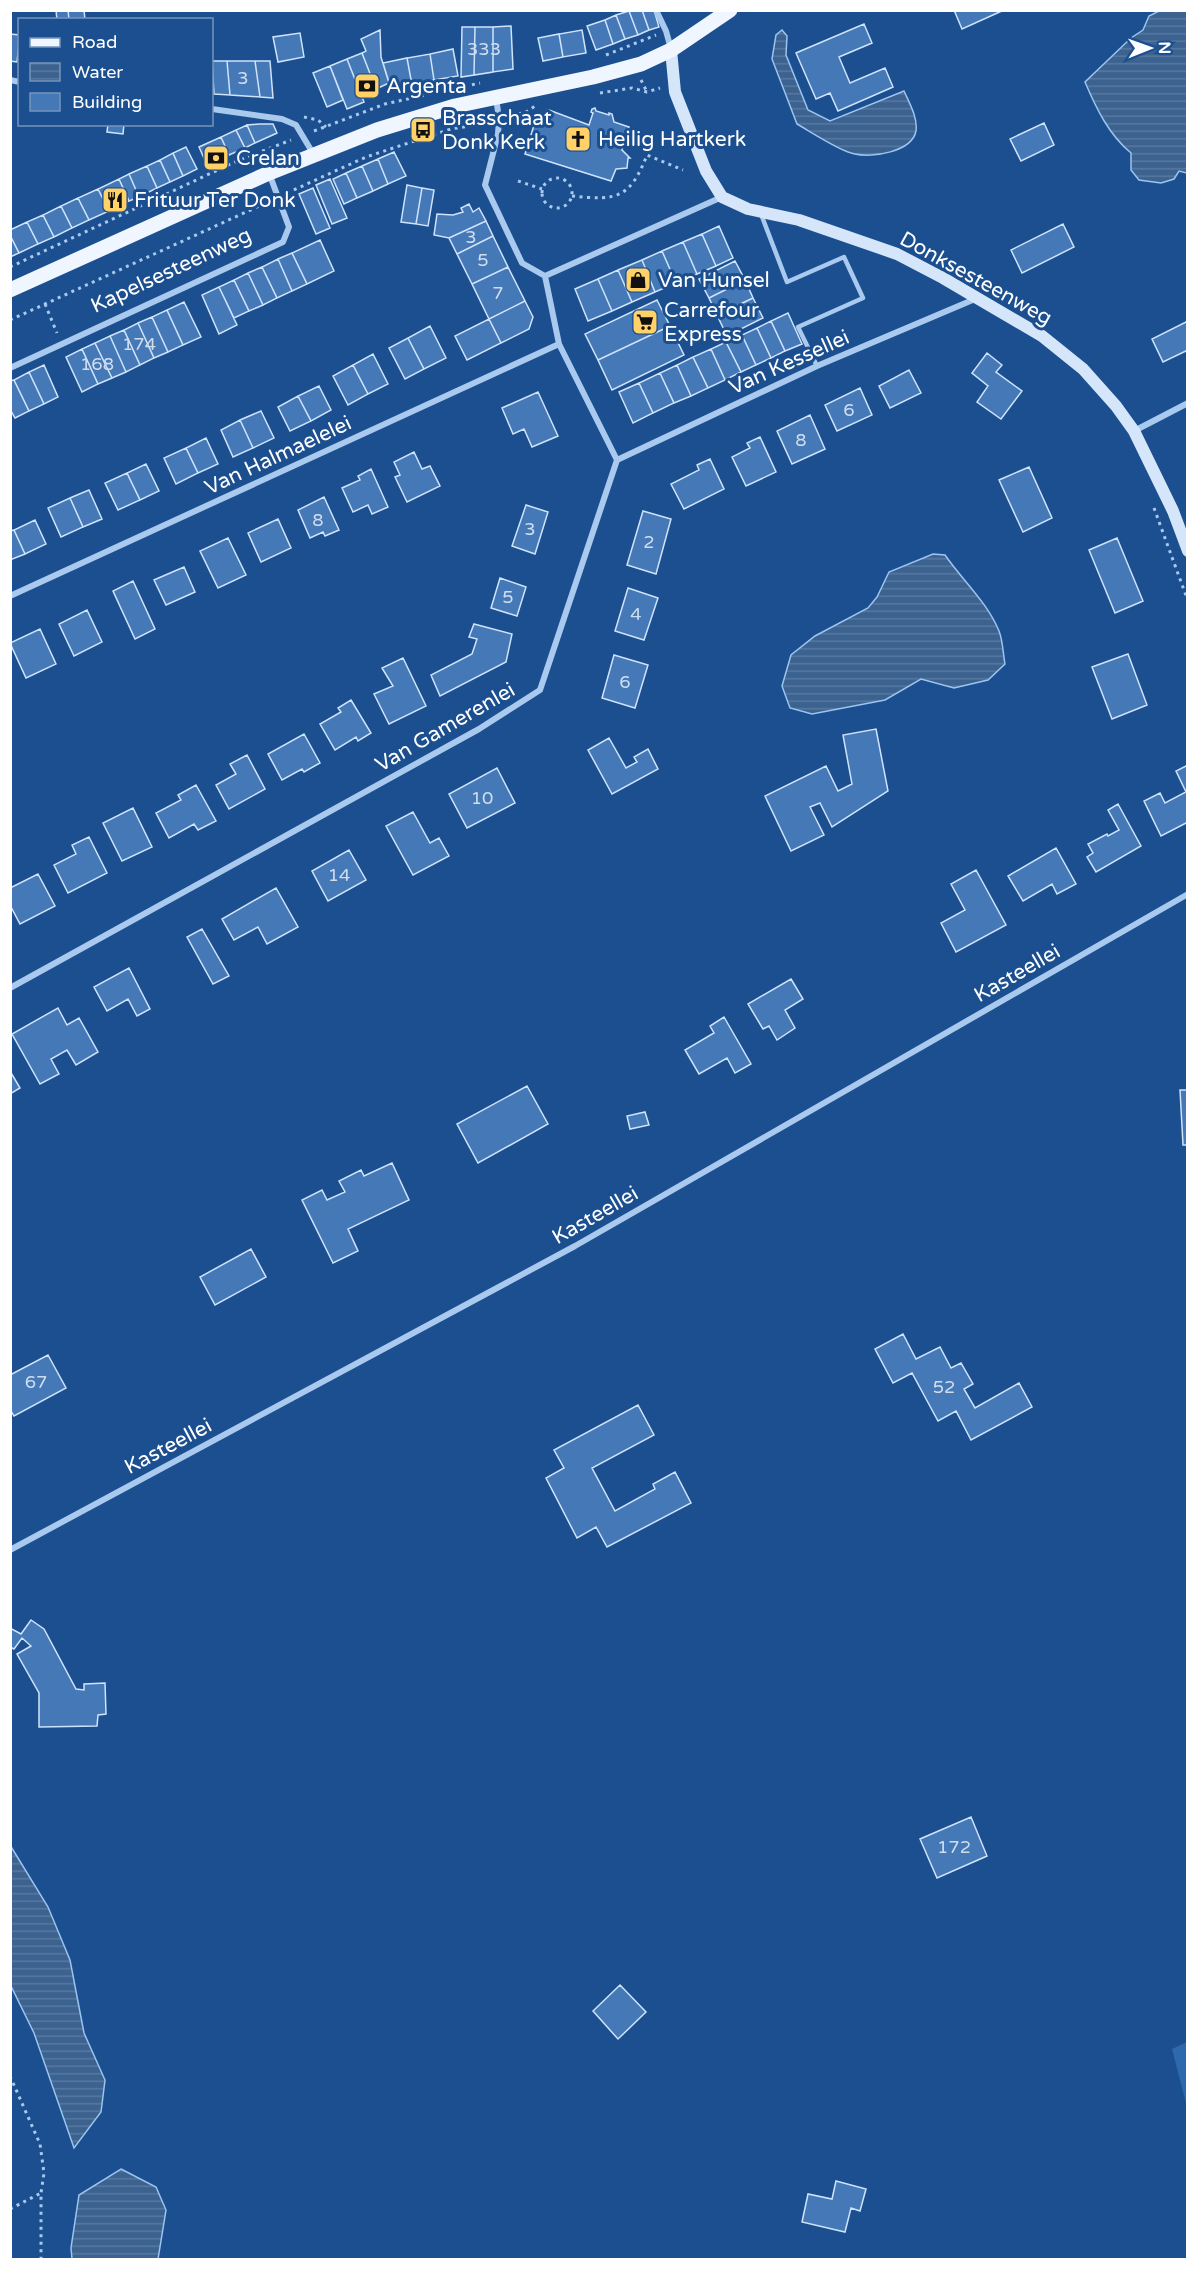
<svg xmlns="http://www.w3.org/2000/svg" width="1198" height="2270" font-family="'Varela Round',sans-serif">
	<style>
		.garden { fill: #2e69ad }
		.water { fill: url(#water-rules); stroke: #9cc4f0; stroke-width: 1.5 }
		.building { fill: #4478b7; stroke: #cfe3fa; stroke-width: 1.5 }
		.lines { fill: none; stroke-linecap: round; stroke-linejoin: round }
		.path { stroke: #a9c9ee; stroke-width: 3; stroke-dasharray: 3 4.5; stroke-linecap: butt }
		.lane { stroke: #a9c9ee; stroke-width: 4.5 }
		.street { stroke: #a9c9ee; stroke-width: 6 }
		.secondary { stroke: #d6e6fa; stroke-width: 12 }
		.primary { stroke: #f0f6ff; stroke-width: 15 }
		.labels { text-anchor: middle; stroke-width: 6; stroke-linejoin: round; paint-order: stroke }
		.number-label { font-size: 18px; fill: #d0dded }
		.poi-label { font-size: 21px; fill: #fff; stroke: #1b4f8f; text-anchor: start }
		.street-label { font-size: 21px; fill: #fff; stroke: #1b4f8f }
	</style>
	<defs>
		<pattern id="water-rules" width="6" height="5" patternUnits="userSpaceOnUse" patternTransform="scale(1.5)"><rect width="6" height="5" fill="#3c6290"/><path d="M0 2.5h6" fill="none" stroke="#597aa1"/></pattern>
	</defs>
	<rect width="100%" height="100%" fill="#1b4f8f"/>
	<path class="garden" d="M1187,2042V2107L1172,2049Z"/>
	<path class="water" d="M1159,11H1188L1187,173L1179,171L1174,179L1161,183L1139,180L1131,170V153C1109,135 1096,108 1085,82L1131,38L1143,30L1149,16Z
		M782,30L787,36L786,55L808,110L830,121L904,91C909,102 918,118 916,131C912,152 872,158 855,154C841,152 811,132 797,124L772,59L776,35Z
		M933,554L945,555C963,581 987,602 999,631C1003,641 1003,654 1005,664L988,680L954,688L921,679L885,700L812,714L790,708L782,686L791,655L815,636L868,608L877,597L889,572Z
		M10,1845L48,1907L70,1960L84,2033L105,2080L101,2112L74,2148L34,2033L11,1986Z
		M121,2169L156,2187L166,2210L158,2259H72L71,2248L79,2195Z"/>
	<path class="building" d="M56,10H68L69,20H57Z
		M68,10H84L85,20H69Z
		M642,10L649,30L638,35L629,11Z
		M642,10H654L659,27L649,30Z
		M954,10H1004L962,29Z
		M629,11L638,35L625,39L616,15Z
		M616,15L625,39L613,44L605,20Z
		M605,20L613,44L596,50L587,26Z
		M864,24L872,43L839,57L850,83L885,68L893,87L838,111L830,93L816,99L796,53Z
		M511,26L513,69L493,72V27Z
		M462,27H475L474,75L461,77Z
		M475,27H493V72L474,75Z
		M380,30L381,57L389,83L376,89L362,53L366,51L361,39Z
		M582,30L586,53L563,57L559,34Z
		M300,33L304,57L278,62L273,37Z
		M10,34L20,35L17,62L10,61Z
		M559,34L563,57L543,61L538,38Z
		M453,49L458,76L434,80L430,54Z
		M362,53L376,89L361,95L347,59Z
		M430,54L434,80L412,85L407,58Z
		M407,58L412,85L391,89L383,63Z
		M347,59L364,102L347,109L330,66Z
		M212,61H227L230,95L214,94Z
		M227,61H255L260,97L230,95Z
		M255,61H270L273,98L260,97Z
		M330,66L343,100L327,107L313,73Z
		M595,108L596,111L609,115V113L612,114L614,122L629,127L622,150L630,158H628L627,168L616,169L611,181L525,154L535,122L533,121L534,119L537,117L545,120L547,110H549L589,125L593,113L591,112L592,109Z
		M1044,123L1054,145L1021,161L1010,139Z
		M108,124H124L123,134L107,132Z
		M259,124H273L277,133L255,143L247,125Z
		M247,125L255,143L245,148L236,130Z
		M236,130L245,148L229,155L221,137Z
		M221,137L229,155L207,165L199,147Z
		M186,147L197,169L183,176L173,153Z
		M394,152L406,176L388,184L378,159Z
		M173,153L183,176L170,182L160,160Z
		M378,159L388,184L373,191L362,166Z
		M160,160L170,182L157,188L147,166Z
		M147,166L157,188L139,197L129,174Z
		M362,166L373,191L357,198L346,173Z
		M346,173L357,198L344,204L333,179Z
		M129,174L139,197L129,201L119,179Z
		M119,179L129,201L109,211L98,189Z
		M330,179L347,218L332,224L316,185Z
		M407,185L422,188L416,224L401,222Z
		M313,188L330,228L316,234L299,194Z
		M422,188L434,190L428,226L416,224Z
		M98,189L109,211L89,220L78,198Z
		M78,198L89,220L72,228L61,206Z
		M469,204L473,212L479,208L486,221L449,238L434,235L437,214L453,215L463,212L461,208Z
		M61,206L72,228L54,237L43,215Z
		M43,215L54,237L38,244L27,222Z
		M486,221L493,236L457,254L449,238Z
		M27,222L38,244L19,253L10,235V230Z
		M1063,224L1074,247L1022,273L1011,250Z
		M719,226L733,258L716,266L702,234Z
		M702,234L716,266L697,274L683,242Z
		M10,235L19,253L10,257Z
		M493,236L508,267L472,284L457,254Z
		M320,240L334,271L307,284L292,253Z
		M683,242L697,274L676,283L662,251Z
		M662,251L676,283L655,292L642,260Z
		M292,253L307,284L292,291L278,259Z
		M278,259L292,291L277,298L262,267Z
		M642,260L655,292L632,302L618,270Z
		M735,261L745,280L709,298L699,279Z
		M262,267L277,298L263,305L248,273Z
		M508,267L525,301L489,319L472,284Z
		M618,270L632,302L612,311L598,279Z
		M248,273L263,305L249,311L234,280Z
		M598,279L612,311L588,321L575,289Z
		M234,280L249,311L234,318L219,287Z
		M745,280L753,298L717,315L709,298Z
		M219,287L237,325L219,334L202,295Z
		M753,298L763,318L727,336L717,315Z
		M657,300L670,326L598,360L585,334Z
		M525,301L533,317L529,329L501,343L489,319Z
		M184,302L201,337L183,345L167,310Z
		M167,310L183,345L168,352L152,317Z
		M788,313L802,344L785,351L771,321Z
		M152,317L168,352L154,358L138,323Z
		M489,319L501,343L467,360L455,336Z
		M771,321L785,351L771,358L757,328Z
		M1188,321V350L1163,362L1152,339Z
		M138,323L154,358L140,365L124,330Z
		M430,326L446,358L424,369L408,338Z
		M670,326L684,355L612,390L598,360Z
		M757,328L771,358L756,365L742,335Z
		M124,330L140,365L126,372L110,336Z
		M742,335L756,365L741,372L726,342Z
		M110,336L126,372L112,378L95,343Z
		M408,338L424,369L405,379L389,348Z
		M726,342L741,372L725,380L711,349Z
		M95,343L112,378L98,384L82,349Z
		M82,349L98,384L82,392L66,357Z
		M711,349L725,380L708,388L693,357Z
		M987,353L1002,365L996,372L1022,391L1001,419L977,402L988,386L972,373Z
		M373,354L388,384L368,394L353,365Z
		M693,357L708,388L691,396L677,365Z
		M44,365L58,397L44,404L29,372Z
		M353,365L368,394L348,405L333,376Z
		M677,365L691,396L674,403L660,373Z
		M909,370L921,393L890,408L879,386Z
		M29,372L44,404L29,411L14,380Z
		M660,373L674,403L653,413L639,383Z
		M14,380L29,411L15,418L10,409V381Z
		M639,383L653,413L633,423L619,392Z
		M319,386L331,410L311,421L298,396Z
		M860,388L872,415L837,431L825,405Z
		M538,392L558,436L532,447L524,429L513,434L502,408Z
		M298,396L311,421L290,431L278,407Z
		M261,411L274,438L253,448L240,420Z
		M810,415L825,449L792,464L777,431Z
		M240,420L253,448L233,457L221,430Z
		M760,437L776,472L746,486L732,457L750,448L747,443Z
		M206,438L218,464L198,473L186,448Z
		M186,448L198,473L176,484L164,458Z
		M414,452L422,469L430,466L440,486L407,502L395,477L400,475L394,462Z
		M710,459L724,489L684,509L671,484L699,470L697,465Z
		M146,464L159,491L140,500L127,473Z
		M1029,467L1052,518L1023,532L999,480Z
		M371,469L388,507L372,514L368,505L353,512L342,488L360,480L358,476Z
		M127,473L140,500L118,510L105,483Z
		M89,490L102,519L83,527L70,498Z
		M324,497L339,530L325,536L323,532L310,538L298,510Z
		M70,498L83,527L61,537L48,508Z
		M526,505L548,512L535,554L512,546Z
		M643,511L671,519L656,574L627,565Z
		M278,519L291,548L261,562L248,533Z
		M35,520L46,544L25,554L14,530Z
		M14,530L25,554L10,560V531Z
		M228,538L246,575L218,588L200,551Z
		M1117,538L1143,601L1115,613L1089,550Z
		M184,567L195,592L166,605L154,580Z
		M500,578L526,587L517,616L491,608Z
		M133,581L155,629L135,639L113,591Z
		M628,588L658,598L644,640L615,631Z
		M87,610L102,642L74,656L59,624Z
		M474,624L512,634L506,662L440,696L431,675L472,654L477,639L469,637Z
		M40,629L56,664L26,678L10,643Z
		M1128,654L1147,705L1112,719L1092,667Z
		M614,655L648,665L635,708L602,698Z
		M403,658L426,706L389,724L374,694L393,686L382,668Z
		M351,700L371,733L358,741L356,737L335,750L320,724L341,712L338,708Z
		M876,729L888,791L832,827L820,803L810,807L824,835L791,851L765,796L826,766L838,791L852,784L843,735Z
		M304,734L320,763L304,772L302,769L282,780L268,754Z
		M609,738L626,768L637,762L634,757L648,749L658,769L612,794L588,750Z
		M247,755L265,789L229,809L216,785L236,774L230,764Z
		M1188,765V822L1161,836L1144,801L1160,793L1165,803L1186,792L1176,771Z
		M497,768L515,803L467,828L449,794Z
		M196,785L216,821L198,830L194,824L169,838L156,813L181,800L178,795Z
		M1118,804L1141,846L1096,872L1087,857L1093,853L1088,844L1107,834L1108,836L1119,830L1108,810Z
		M133,808L152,847L122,861L103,823Z
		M413,812L430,843L439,838L449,856L413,875L386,826Z
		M89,837L107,873L68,893L54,865L76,854L72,845Z
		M1056,848L1076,884L1057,894L1052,884L1023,901L1008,876Z
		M349,850L366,880L328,901L312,871Z
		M976,870L1006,925L956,952L941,923L965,910L951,884Z
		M38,874L55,906L20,924L10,905V888Z
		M276,888L298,927L267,944L258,927L234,940L222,919Z
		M202,929L229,976L213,984L187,937Z
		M129,968L150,1009L137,1016L128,999L107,1011L94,987Z
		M791,979L803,999L785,1010L795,1028L777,1040L769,1026L763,1029L748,1004Z
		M58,1008L67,1025L79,1018L98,1052L76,1065L67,1050L51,1059L59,1074L40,1084L12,1034Z
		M724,1017L751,1064L735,1073L727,1058L699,1074L685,1050L714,1033L710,1026Z
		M10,1071L20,1088L10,1094Z
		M527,1086L548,1124L478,1163L457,1124Z
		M1180,1090H1188V1145H1183Z
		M645,1112L649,1125L630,1129L627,1116Z
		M392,1163L409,1200L348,1229L358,1251L333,1263L302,1200L322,1190L327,1200L345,1192L339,1181L361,1170L364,1176Z
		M251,1249L266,1277L215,1305L200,1277Z
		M903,1334L916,1359L940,1347L951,1368L961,1363L973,1384L964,1389L975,1408L1019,1383L1032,1407L971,1440L956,1411L938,1421L912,1373L893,1383L875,1349Z
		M48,1355L66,1388L14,1416L10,1409V1375Z
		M638,1405L654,1435L592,1468L615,1511L655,1489L653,1484L675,1472L691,1503L607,1547L596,1527L577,1538L546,1478L564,1468L554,1450Z
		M31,1620L44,1629L76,1689L84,1690V1684L105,1683L106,1714L98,1715L97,1726L39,1727V1693L17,1654L31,1646L22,1638L14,1649L10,1647V1628L21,1634Z
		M971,1817L987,1856L937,1878L920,1839Z
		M620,1985L646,2012L618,2039L593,2011Z
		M836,2181L866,2189L860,2211L851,2208L845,2232L802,2222L808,2194L832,2199Z"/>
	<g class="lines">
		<path class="path" d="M606,55L656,35
			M641,80L647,92
			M600,93L632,88L647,92L660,88
			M511,116L526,112L535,106
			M304,117L318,120L326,127
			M314,131L385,104L480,83
			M542 193a15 15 0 1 1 30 0a15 15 0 1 1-30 0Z
			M518,181L542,189
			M287,193L366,157L451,129L487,123
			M572,196C618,201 630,198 647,155L683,170
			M10,267L237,161L291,140
			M45,304L57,333
			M10,320L268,202
			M1154,508L1188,601
			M10,2076L40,2144L44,2173L41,2193V2260
			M10,2209L41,2193"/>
		<path class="lane" d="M761,214L787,282L844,257L863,298L798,327L817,366"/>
		<path class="street" d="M656,10L666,31L671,49
			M10,80L20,82
			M496,97L499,119L498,134L485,185L522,263L545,276
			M212,109L282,119L296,125L314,155
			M545,276L722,197
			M10,368L283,242L289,227L269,173
			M1134,431L1188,403
			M617,460L817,366L975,299
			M10,596L559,344
			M10,988L479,729L540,690L617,460L559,344L545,276
			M10,1550L575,1246L1188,894"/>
		<path class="secondary" d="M671,50L675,92L706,171L722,197L748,209L799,220L897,254L943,278L1042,336L1083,369L1116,406L1134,431L1173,511L1188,551"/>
		<path class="primary" d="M10,290L269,173L377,130L455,106L593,77L641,64L671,50L730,10"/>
	</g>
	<defs>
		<g id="bank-square" transform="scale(1.35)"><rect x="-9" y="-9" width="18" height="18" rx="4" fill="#ffd166" stroke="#1b4f8f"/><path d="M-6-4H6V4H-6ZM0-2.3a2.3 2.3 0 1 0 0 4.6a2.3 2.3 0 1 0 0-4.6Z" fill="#111"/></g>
		<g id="bus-square" transform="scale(1.35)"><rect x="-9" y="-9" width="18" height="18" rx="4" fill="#ffd166" stroke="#1b4f8f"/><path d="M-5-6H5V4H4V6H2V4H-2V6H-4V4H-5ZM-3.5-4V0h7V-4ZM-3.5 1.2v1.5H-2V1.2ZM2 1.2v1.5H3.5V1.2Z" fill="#111"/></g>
		<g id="church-square" transform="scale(1.35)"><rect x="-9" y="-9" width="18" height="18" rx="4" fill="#ffd166" stroke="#1b4f8f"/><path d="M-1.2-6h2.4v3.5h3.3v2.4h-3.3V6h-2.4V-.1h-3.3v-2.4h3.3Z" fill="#111"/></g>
		<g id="restaurant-square" transform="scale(1.35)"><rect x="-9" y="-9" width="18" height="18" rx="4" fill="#ffd166" stroke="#1b4f8f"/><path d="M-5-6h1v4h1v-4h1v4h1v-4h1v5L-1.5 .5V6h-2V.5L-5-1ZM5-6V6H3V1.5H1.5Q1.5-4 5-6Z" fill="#111"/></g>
		<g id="shop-square" transform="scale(1.35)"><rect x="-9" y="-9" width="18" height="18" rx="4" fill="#ffd166" stroke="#1b4f8f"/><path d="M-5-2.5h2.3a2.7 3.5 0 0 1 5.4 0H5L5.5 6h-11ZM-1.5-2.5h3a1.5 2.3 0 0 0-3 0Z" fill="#111"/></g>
		<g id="supermarket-square" transform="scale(1.35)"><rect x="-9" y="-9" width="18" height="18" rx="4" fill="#ffd166" stroke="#1b4f8f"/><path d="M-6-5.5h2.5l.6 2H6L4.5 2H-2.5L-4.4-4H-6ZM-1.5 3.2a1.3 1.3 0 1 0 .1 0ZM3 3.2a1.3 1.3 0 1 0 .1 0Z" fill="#111"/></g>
	</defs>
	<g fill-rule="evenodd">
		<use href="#bank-square" x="367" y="86"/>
		<use href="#bus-square" x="423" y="130"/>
		<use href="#church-square" x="578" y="139"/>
		<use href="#bank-square" x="216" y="158"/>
		<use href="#restaurant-square" x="115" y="200"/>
		<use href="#shop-square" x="638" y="280"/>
		<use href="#supermarket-square" x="645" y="322"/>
	</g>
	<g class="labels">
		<g class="number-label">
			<text x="484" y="55">333</text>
			<text x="243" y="84">3</text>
			<text x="471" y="243">3</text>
			<text x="483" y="266">5</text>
			<text x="498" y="299">7</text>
			<text x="139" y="350">174</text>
			<text x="97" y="370">168</text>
			<text x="849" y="416">6</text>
			<text x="801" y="446">8</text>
			<text x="318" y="526">8</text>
			<text x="530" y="535">3</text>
			<text x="649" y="548">2</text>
			<text x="508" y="603">5</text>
			<text x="636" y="620">4</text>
			<text x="625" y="688">6</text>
			<text x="482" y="804">10</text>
			<text x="339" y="881">14</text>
			<text x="36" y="1388">67</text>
			<text x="944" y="1393">52</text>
			<text x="954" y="1853">172</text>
		</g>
		<g class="poi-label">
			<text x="386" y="93">Argenta</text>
			<text x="442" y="125">Brasschaat<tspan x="442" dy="24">Donk Kerk</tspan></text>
			<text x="598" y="146">Heilig Hartkerk</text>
			<text x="236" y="165">Crelan</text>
			<text x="134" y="207">Frituur Ter Donk</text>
			<text x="658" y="287">Van Hunsel</text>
			<text x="664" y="317">Carrefour<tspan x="664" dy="24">Express</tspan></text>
		</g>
		<g class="street-label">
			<text transform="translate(171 270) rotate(-25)" y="7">Kapelsesteenweg</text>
			<text transform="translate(976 278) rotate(29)" y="7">Donksesteenweg</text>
			<text transform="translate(789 362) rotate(-24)" y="7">Van Kessellei</text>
			<text transform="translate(278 455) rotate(-25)" y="7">Van Halmaelelei</text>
			<text transform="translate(445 727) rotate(-30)" y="7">Van Gamerenlei</text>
			<text transform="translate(1017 973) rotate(-30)" y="7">Kasteellei</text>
			<text transform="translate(595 1215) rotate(-30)" y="7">Kasteellei</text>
			<text transform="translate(168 1446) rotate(-28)" y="7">Kasteellei</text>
		</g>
	</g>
	<rect width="1198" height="2270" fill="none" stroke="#ffffff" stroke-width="24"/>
	<rect x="18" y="18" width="195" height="108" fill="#1b4f8f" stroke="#7695bc" stroke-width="1.5"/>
	<rect x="30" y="38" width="30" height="9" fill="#f0f6ff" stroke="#7695bc" stroke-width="1.5"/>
	<text x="72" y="48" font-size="18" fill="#ffffff">Road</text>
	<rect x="30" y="63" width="30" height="18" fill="url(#water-rules)" stroke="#7695bc" stroke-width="1.5"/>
	<text x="72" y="78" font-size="18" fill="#ffffff">Water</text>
	<rect x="30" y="93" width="30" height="18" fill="#4478b7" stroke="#7695bc" stroke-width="1.5"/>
	<text x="72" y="108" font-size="18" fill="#ffffff">Building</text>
	<g transform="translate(1150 48) rotate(89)" stroke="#1b4f8f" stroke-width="4.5" paint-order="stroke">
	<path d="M0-4.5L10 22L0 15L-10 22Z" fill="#ffffff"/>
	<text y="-9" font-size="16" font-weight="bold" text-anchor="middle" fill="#ffffff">N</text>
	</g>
</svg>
